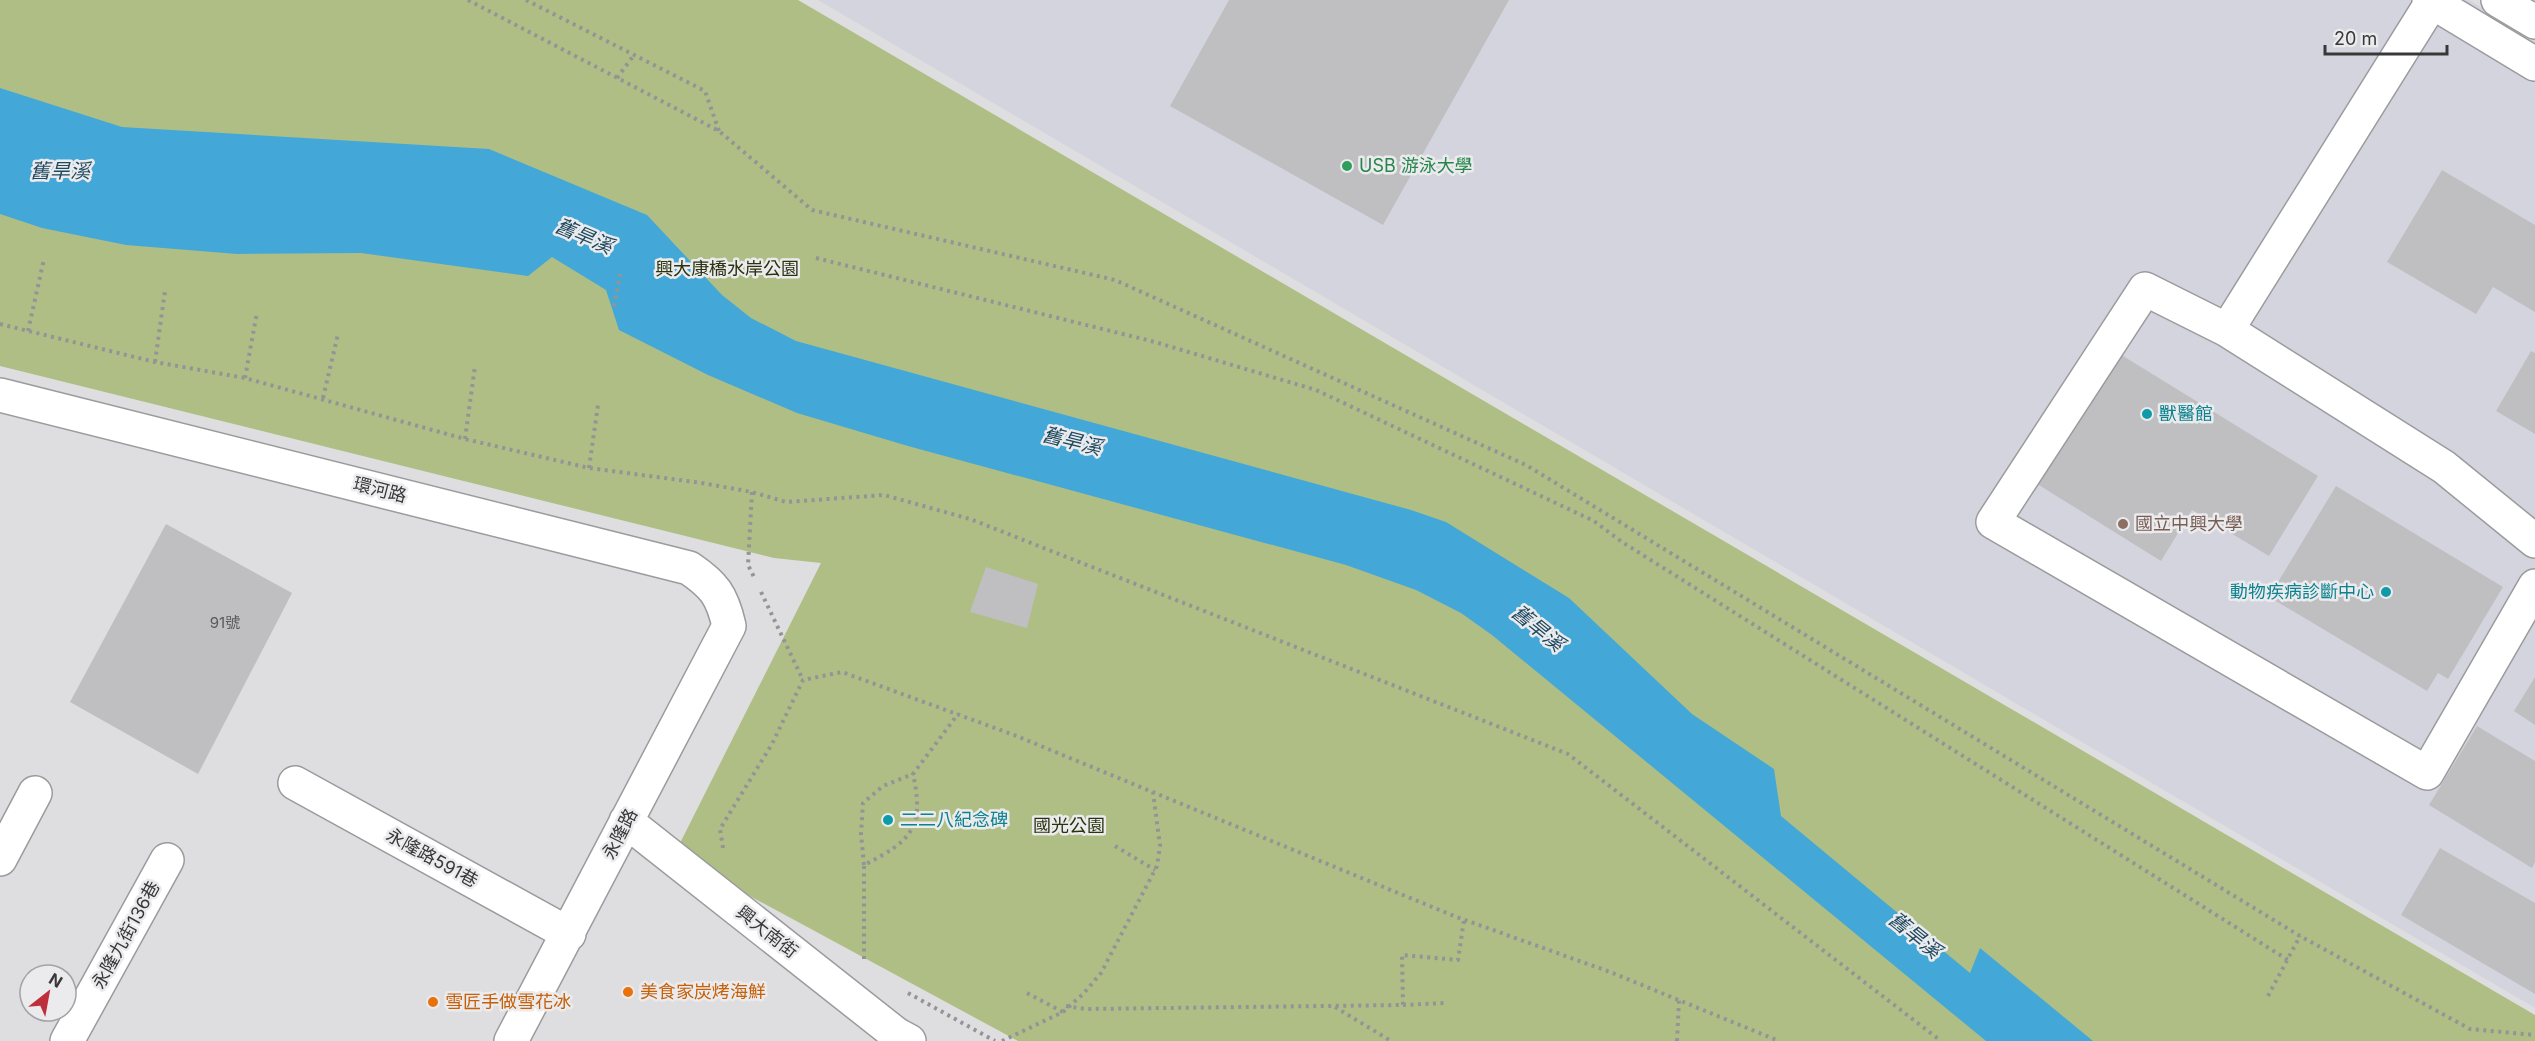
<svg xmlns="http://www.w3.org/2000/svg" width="2535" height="1041" font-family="Inter,'Noto Sans TC',sans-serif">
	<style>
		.built { fill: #d4d4de }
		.green { fill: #afbe85 }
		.water { fill: #43a8d7 }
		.building { fill: #bfbfc2 }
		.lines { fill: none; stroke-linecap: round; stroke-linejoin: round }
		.minor-casing { stroke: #9b9b9e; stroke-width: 36 }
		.major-casing { stroke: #9b9b9e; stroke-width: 36 }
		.path { stroke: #949496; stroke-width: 4; stroke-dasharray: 3 4.5; stroke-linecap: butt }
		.minor { stroke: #fff; stroke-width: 33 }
		.major { stroke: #fff; stroke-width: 33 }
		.leisure-dot { fill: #2e9e5b; stroke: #ebebee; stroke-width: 2 }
		.culture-dot { fill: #0f9aa8; stroke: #ebebee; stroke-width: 2 }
		.education-dot { fill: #8d6e63; stroke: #ebebee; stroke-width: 2 }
		.food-dot { fill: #e8710a; stroke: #ebebee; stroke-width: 2 }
		.labels { text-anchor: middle; stroke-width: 5; stroke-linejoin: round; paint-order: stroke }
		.number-label { font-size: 15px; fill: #5a5a5b }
		.leisure-label { font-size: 18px; fill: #27864d; stroke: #ebebee; text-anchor: start }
		.park-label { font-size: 18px; fill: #2b330e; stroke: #ebebee }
		.culture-label { font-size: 18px; fill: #0d838f; stroke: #ebebee; text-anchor: start }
		.street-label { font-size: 18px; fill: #383839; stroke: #ebebee }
		.education-label { font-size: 18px; fill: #785e54; stroke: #ebebee; text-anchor: start }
		.food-label { font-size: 18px; fill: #c56008; stroke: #ebebee; text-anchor: start }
		.water-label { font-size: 20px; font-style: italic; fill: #1f495e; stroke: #ebebee }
	</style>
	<rect width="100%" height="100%" fill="#dedee0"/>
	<path class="built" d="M818,0H2469L2535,40V1008Z"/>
	<path class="green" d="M0,0H798L2535,1015V1041H1018L674,855L821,563L774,558L0,366Z"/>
	<path class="water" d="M0,88L122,127L489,149L647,215L722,295L751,318L796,341L1411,510L1446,522L1569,598L1692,714L1774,769L1781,816L1970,973L1980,948L2093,1041H1986L1492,635L1461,613L1416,590L1346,565L908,446L797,413L708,375L619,330L606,290L552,257L528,276L361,253L237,254L126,245L42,228L0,214Z"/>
	<path class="building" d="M1229,0H1509L1383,225L1170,106Z
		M2442,170L2535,225V312L2493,287L2476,314L2387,262Z
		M2115,351L2318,476L2269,556L2192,510L2161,561L2034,482Z
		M2531,351L2535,353V434L2496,411Z
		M2336,486L2503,587L2448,679L2438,673L2427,691L2269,597Z
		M166,524L292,593L198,774L70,702Z
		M986,567L1038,584L1027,628L970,612Z
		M2535,677V725L2514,711Z
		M2477,726L2535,761V862L2532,868L2429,805Z
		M2440,848L2535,903V994L2401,915Z"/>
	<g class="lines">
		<g class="minor-casing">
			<path id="minor" d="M2429,0L2535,64
				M2227,330L2432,2
				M0,395L689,568C714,585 722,595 729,626L511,1041
				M2535,541L2444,467L2227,330L2145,289L1993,522L2427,773L2535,586
				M295,783L569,934
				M626,821L896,1034L909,1041
				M0,859L35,793
				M67,1041L167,860"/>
		</g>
		<g class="major-casing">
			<path id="major" d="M2498,0L2535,22"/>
		</g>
		<path class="path" d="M468,0L719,131L812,210L1115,280L1526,465L2300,936L2470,1029L2535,1035
			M526,0L705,91L719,131
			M617,78L634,55
			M816,258L1155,342L1316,390L1594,521L1622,542L2288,960
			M614,306L620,274
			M0,324L155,362L245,378L465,439L589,468L702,483L752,492L786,502L884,495L970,519L1568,754L1941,1041
			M28,331L44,259
			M155,362L165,291
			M245,378L257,312
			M323,398L338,334
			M465,439L475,366
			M589,468L598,405
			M752,492L748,565L754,577
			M761,592L803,680
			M1115,846L1155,870
			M723,848L720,829L772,744L803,680L842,672L1014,735L1454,916L1610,972L1779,1041
			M864,865L861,834L863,803L883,786L913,774
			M864,959V865C911,841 925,828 913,774L958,714
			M908,993L995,1041
			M1027,993L1063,1012
			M2268,996L2300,936
			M1403,1005L1444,1003
			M1066,1006L1085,1009L1403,1005L1402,955L1458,960L1464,920
			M1335,1007L1391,1041
			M1002,1041L1063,1012L1084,993L1101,973L1157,866L1160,846L1153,792
			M1677,1041L1679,1000"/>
		<use href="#minor" class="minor"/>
		<use href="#major" class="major"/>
	</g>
	<circle class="leisure-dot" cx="1347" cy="166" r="6"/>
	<g class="culture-dot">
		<circle cx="2147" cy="414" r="6"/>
		<circle cx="2386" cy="592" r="6"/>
		<circle cx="888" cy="820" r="6"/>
	</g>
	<circle class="education-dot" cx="2123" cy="524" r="6"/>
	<g class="food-dot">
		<circle cx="628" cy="992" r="6"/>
		<circle cx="433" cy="1002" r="6"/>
	</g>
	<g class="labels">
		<g class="number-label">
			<text x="225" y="628">91號</text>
		</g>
		<g class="leisure-label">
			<text x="1359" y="172">USB 游泳大學</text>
		</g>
		<g class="park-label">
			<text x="727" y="275">興大康橋水岸公園</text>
			<text x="1069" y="832">國光公園</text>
		</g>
		<g class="culture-label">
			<text x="2159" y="420">獸醫館</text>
			<text x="2374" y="598" text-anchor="end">動物疾病診斷中心</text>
			<text x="900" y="826">二二八紀念碑</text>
		</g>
		<g class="street-label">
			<text transform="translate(380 490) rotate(14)" y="6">環河路</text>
			<text transform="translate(620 834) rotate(-63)" y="6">永隆路</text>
			<text transform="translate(432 858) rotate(29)" y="6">永隆路591巷</text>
			<text transform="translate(767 932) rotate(38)" y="6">興大南街</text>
			<text transform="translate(126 935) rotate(-61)" y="6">永隆九街136巷</text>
		</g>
		<g class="education-label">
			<text x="2135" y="530">國立中興大學</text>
		</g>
		<g class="food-label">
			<text x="640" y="998">美食家炭烤海鮮</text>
			<text x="445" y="1008">雪匠手做雪花冰</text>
		</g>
		<g class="water-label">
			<text x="60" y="178">舊旱溪</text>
			<text transform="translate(584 236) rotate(23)" y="7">舊旱溪</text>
			<text transform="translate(1072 441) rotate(14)" y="7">舊旱溪</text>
			<text transform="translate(1538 628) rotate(39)" y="7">舊旱溪</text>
			<text transform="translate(1915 935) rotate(39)" y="7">舊旱溪</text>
		</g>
	</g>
	<g transform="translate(48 993) rotate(31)"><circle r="28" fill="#ebebee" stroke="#a3a3a6" stroke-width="1.5"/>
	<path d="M0-4.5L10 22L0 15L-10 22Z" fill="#bf2f3b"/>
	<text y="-9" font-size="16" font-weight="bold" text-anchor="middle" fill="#383839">N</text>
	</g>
	<path d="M2325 45v9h122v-9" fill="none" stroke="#383839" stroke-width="3"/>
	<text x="2334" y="45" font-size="18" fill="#383839" stroke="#ebebee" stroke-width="4.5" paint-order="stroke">20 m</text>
</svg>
